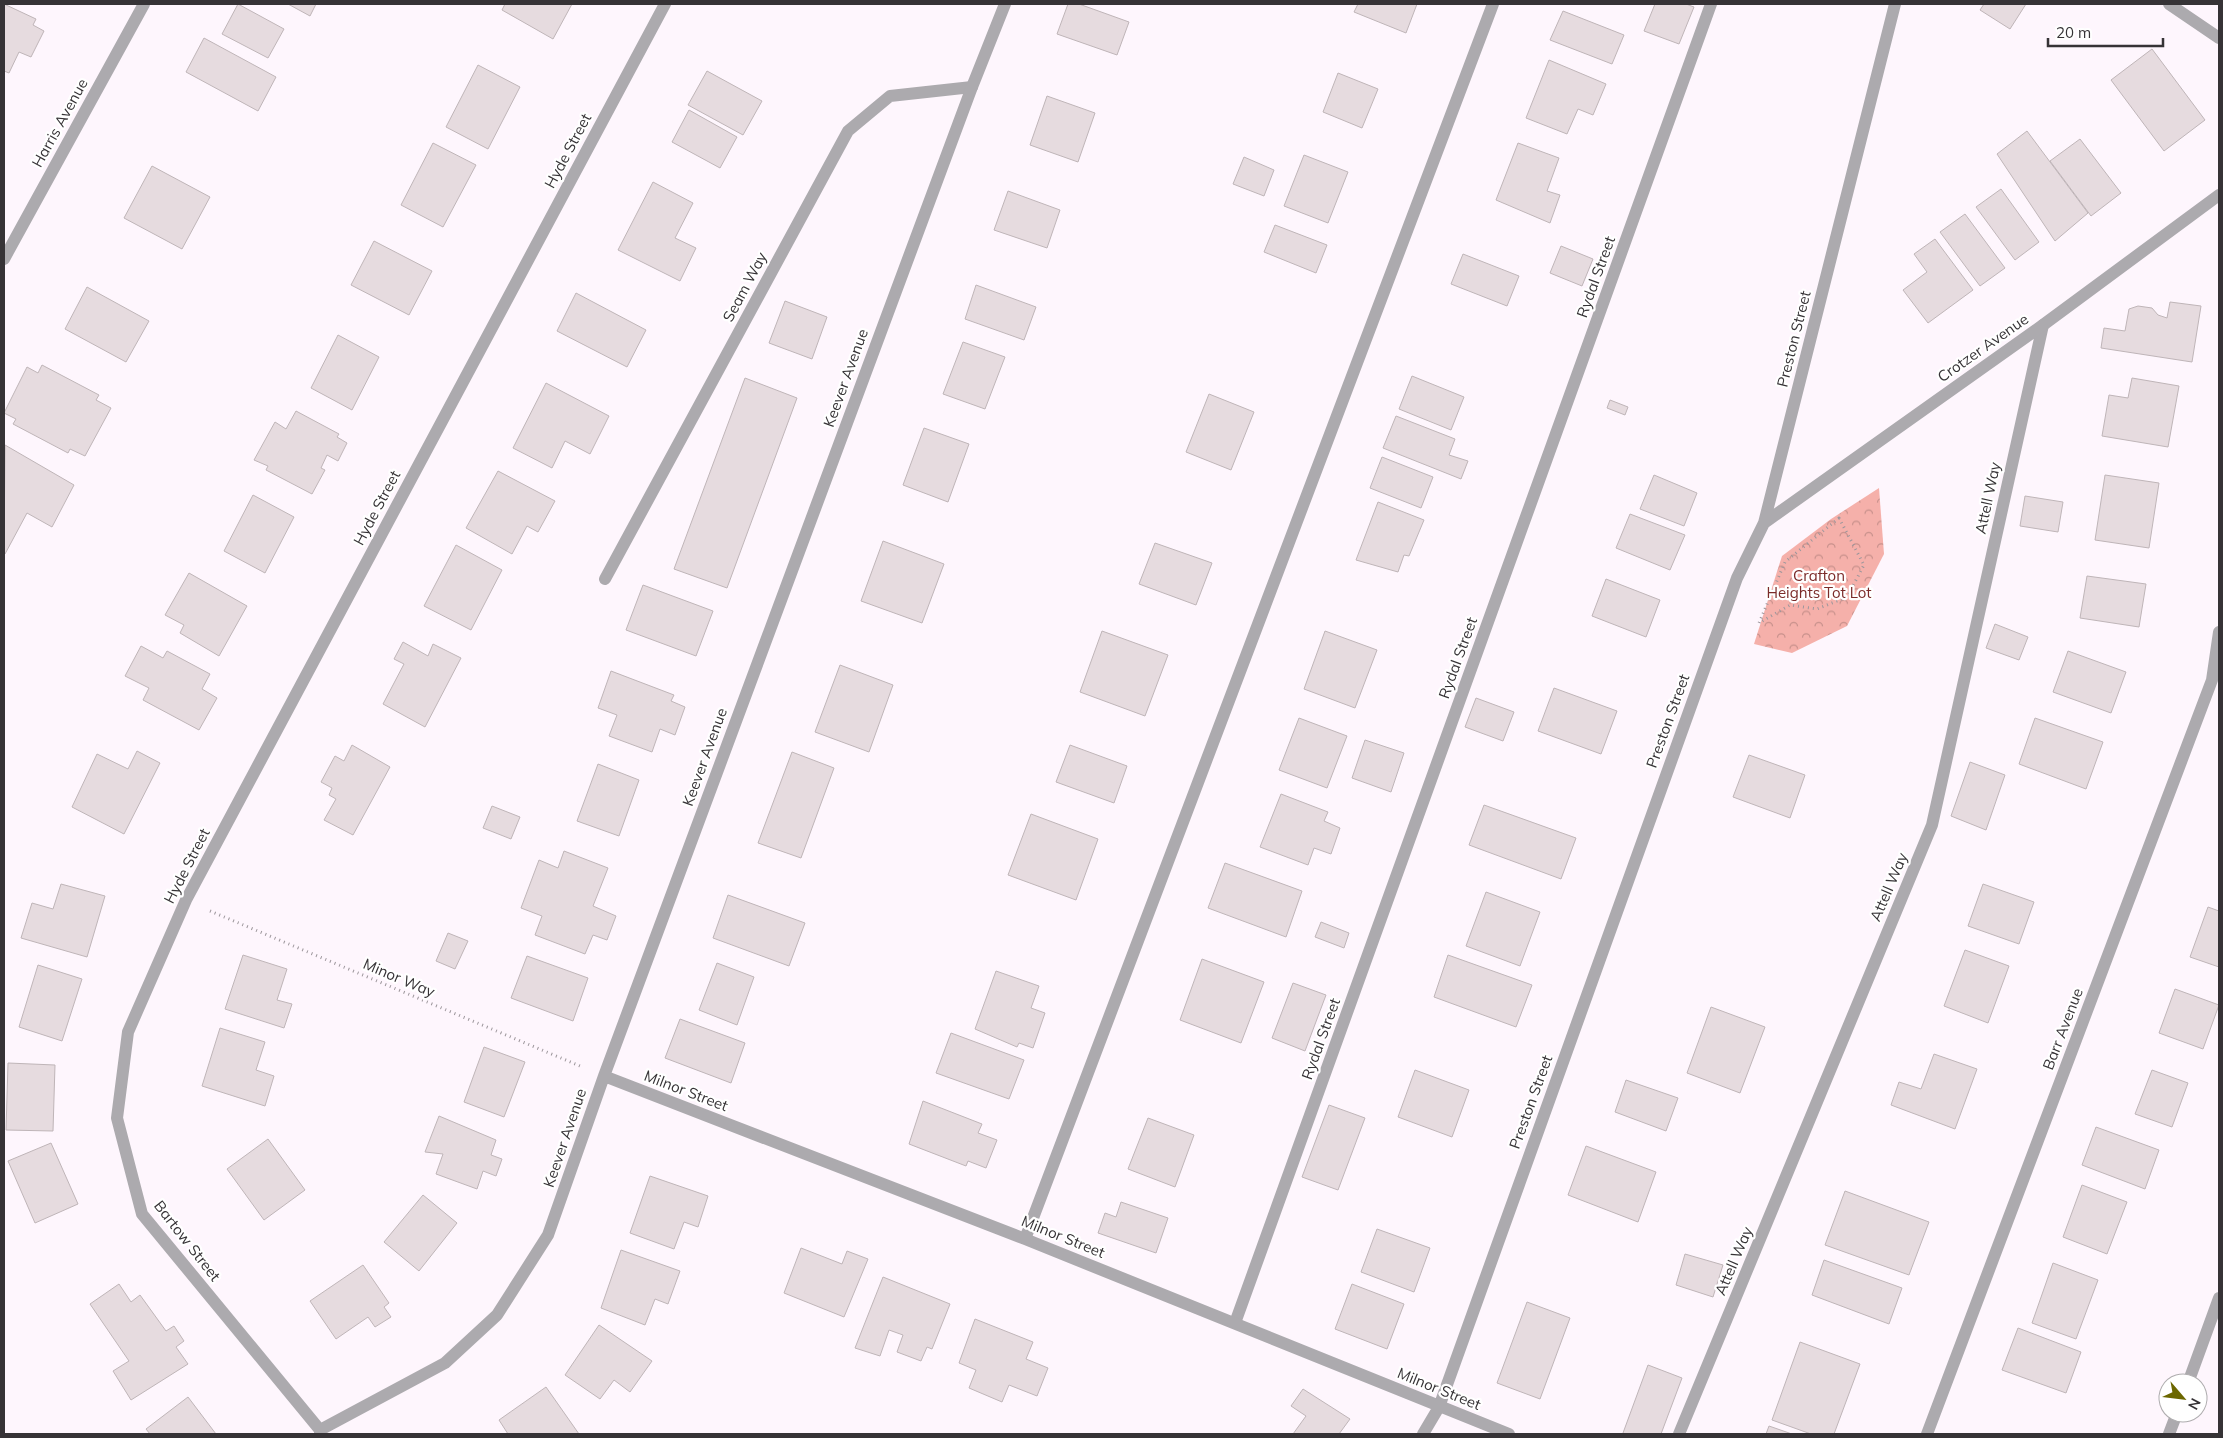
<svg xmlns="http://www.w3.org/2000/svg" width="2223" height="1438" font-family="Mulish,sans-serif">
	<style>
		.park { fill: url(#park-crowns) }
		.building { fill: #e6dbdf; stroke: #bfb5b8 }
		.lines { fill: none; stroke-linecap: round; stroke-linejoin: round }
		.path { stroke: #9c969b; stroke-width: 3; stroke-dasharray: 1 4; stroke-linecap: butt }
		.service { stroke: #acaaae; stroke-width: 12 }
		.minor { stroke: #acaaae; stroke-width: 12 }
		.labels { text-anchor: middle; stroke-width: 4.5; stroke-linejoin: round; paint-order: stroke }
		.street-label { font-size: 15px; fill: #363336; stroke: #fff }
		.park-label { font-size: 15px; fill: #7b2b29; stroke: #fff }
	</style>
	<defs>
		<pattern id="park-crowns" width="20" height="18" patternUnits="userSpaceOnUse" patternTransform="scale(1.25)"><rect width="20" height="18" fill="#f5b0aa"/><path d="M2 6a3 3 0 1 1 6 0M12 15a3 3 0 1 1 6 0" fill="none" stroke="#c7908b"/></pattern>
	</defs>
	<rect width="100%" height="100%" fill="#fef6fd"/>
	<path class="park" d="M1879,488L1884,554L1847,626L1792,653L1754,644L1782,556L1831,519Z"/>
	<path class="building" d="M4,4L36,19L33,25L44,31L31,57L19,52L9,73L4,71Z
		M238,4L284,29L268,58L222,34Z
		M288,4H316L310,16Z
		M505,4H572L553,39L502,10Z
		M1068,4H1079L1129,22L1117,55L1057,34Z
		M1358,4H1417L1406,33L1354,12Z
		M1655,4H1686L1694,7L1679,44L1644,31Z
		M1984,4H2026L2010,29L1980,10Z
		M1563,11L1624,35L1612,64L1550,40Z
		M204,38L276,77L258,111L186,72Z
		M2152,49L2205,120L2164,151L2111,80Z
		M1549,60L1606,84L1593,115L1578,109L1567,134L1526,118Z
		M478,65L520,87L488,149L446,127Z
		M707,71L762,101L743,135L688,105Z
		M1338,73L1378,89L1362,128L1323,112Z
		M1047,96L1095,113L1078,162L1030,145Z
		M689,110L737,137L720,168L672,142Z
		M2027,131L2088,213L2055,241L1997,154Z
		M2080,139L2121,193L2091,216L2050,161Z
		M433,143L476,165L443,227L401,205Z
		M1518,143L1559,158L1547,191L1560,195L1550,223L1496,200Z
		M1304,155L1348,172L1328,223L1284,206Z
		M1244,157L1274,170L1264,196L1233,184Z
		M152,166L210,197L182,249L124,218Z
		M653,182L693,203L675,238L696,248L680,281L618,250Z
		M2001,189L2039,242L2015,260L1976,207Z
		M1008,191L1060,210L1047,248L994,230Z
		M1965,214L2005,268L1980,286L1940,232Z
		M1275,225L1327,245L1316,273L1264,252Z
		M1935,239L1973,290L1928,323L1903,290L1927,272L1914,254Z
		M374,241L432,271L409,315L351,285Z
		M1561,246L1593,259L1582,286L1550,273Z
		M1463,254L1519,276L1507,306L1451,284Z
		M976,285L1036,307L1024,340L965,319Z
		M87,287L149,321L126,362L65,329Z
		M576,293L646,330L627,367L557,331Z
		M785,301L827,317L812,359L769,343Z
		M2170,302L2201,306L2192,362L2101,348L2104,328L2125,331L2129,309L2138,306L2152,308L2158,315L2167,318Z
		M338,335L379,357L352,410L311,388Z
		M963,342L1005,357L985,409L943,394Z
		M42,365L99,395L96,400L111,408L85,456L70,449L68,453L13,424L16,419L4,413L27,367L38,373Z
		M1412,376L1464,397L1451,430L1399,409Z
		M745,378L797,398L727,588L674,569Z
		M2132,378L2179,386L2168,447L2102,436L2109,395L2128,398Z
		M546,383L609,416L590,454L565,441L552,468L513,448Z
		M1209,394L1254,412L1231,470L1186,452Z
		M1610,400L1628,407L1625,415L1607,408Z
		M296,411L339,434L337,437L347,443L338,461L327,455L321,468L325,470L312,494L266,470L268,466L254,460L275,422L286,429Z
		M1396,416L1455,439L1449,455L1468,461L1461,479L1383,448Z
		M924,428L969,444L948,502L903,485Z
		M5,445L74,485L52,527L27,513L5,554L4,553Z
		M1382,457L1433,477L1421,508L1370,488Z
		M498,471L555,501L538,532L527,526L512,554L466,528Z
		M1654,475L1697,493L1684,526L1640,509Z
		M2105,475L2159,483L2149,548L2095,540Z
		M253,495L294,517L265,573L224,551Z
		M2025,496L2063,502L2058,532L2020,526Z
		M1378,502L1424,520L1409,556L1404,555L1398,572L1356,560Z
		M1630,514L1685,535L1670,570L1616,548Z
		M883,541L944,564L922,623L861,601Z
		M1155,543L1212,563L1196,605L1139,584Z
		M456,545L502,570L471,630L424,606Z
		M189,573L247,606L219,656L180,633L184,625L165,615Z
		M2087,576L2146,584L2139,627L2080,618Z
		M1606,579L1660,600L1646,637L1592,616Z
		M643,585L713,611L696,656L626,630Z
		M1995,624L2028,637L2019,660L1986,648Z
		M1102,631L1168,655L1145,716L1080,692Z
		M1325,631L1377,650L1355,708L1304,689Z
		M403,642L428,656L433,644L461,658L425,727L383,704L404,664L394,659Z
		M141,646L163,658L167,651L210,674L202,689L217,698L199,730L143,700L149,688L125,676Z
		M2068,651L2126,672L2111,713L2053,692Z
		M840,665L893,685L869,752L815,732Z
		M611,671L674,695L671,701L685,707L675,735L660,729L652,752L609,736L617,715L598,708Z
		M1554,688L1617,711L1601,754L1538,731Z
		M1476,698L1514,712L1503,741L1465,727Z
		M1299,718L1347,736L1327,788L1279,770Z
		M2035,718L2103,742L2086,789L2019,764Z
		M1365,740L1404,753L1391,792L1352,778Z
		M352,745L390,767L353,835L324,820L336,799L329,795L332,788L321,782L335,756L344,761Z
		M1070,745L1127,766L1114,803L1056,782Z
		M137,751L160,763L124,834L72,807L97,754L128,769Z
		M792,752L834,768L801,858L758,843Z
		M1749,755L1805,775L1790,818L1733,797Z
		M1970,762L2005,775L1986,830L1951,816Z
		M598,764L639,780L619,836L577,821Z
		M1281,794L1328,812L1324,821L1340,828L1331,854L1314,848L1308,865L1260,847Z
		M1484,805L1576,838L1561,879L1469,845Z
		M492,806L520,817L511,839L483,828Z
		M1031,814L1098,839L1076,900L1008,875Z
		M564,851L608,868L593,906L616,916L607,940L593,935L585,954L535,935L542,916L521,908L539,860L558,868Z
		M1225,863L1302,891L1286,937L1208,908Z
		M61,884L105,896L87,957L21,938L32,903L53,909Z
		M1983,884L2034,902L2019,944L1968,926Z
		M1486,892L1540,912L1520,966L1466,946Z
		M728,895L805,923L789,966L713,938Z
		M2208,907L2219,911V967L2190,957Z
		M1321,922L1349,933L1344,948L1315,937Z
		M448,933L468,941L455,969L436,961Z
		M1965,950L2009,966L1988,1023L1944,1006Z
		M243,955L287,969L277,1000L292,1004L284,1028L225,1009Z
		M1448,955L1532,985L1516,1027L1434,997Z
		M527,956L588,978L573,1021L511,998Z
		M1202,959L1264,982L1241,1043L1180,1020Z
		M717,963L754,977L737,1025L699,1010Z
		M38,965L82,979L62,1041L19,1027Z
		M996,971L1039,986L1031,1008L1045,1013L1033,1048L1019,1043L1017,1047L975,1029Z
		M1293,983L1326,995L1305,1051L1272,1038Z
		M2175,989L2219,1005L2203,1049L2159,1033Z
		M1711,1007L1765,1027L1740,1093L1687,1073Z
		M680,1019L745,1043L731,1083L665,1058Z
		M220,1028L265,1042L256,1070L274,1076L265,1106L202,1086Z
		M951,1033L1024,1060L1009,1099L936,1073Z
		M484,1047L525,1062L504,1117L464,1102Z
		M1934,1054L1977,1069L1955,1129L1891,1105L1899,1082L1921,1089Z
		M8,1063L55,1065L53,1131L6,1130Z
		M1415,1070L1469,1090L1452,1137L1398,1117Z
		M2152,1070L2188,1083L2172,1127L2135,1114Z
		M1626,1080L1678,1098L1666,1131L1615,1112Z
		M923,1101L982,1124L978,1133L997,1140L986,1168L968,1161L966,1166L909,1144Z
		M1329,1105L1365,1118L1338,1190L1302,1177Z
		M439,1116L496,1140L491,1155L502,1159L496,1176L483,1171L477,1189L436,1174L443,1154L425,1152Z
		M1148,1118L1194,1135L1175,1187L1128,1169Z
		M2096,1127L2159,1150L2145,1189L2082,1165Z
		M268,1139L305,1190L264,1220L227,1169Z
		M51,1143L78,1204L35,1223L8,1161Z
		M1586,1146L1656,1172L1638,1222L1568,1195Z
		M650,1176L708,1196L698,1227L684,1222L674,1249L630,1233Z
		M2082,1185L2127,1202L2107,1254L2063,1237Z
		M1845,1191L1929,1222L1909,1275L1825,1245Z
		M423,1195L457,1223L419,1271L384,1242Z
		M1121,1202L1168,1218L1156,1253L1098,1233L1105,1213L1116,1217Z
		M1377,1229L1430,1248L1414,1292L1361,1272Z
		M801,1248L842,1264L847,1251L868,1259L844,1317L784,1293Z
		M621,1250L680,1271L668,1304L655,1299L645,1325L601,1308Z
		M1685,1254L1723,1265L1713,1297L1676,1285Z
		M1824,1260L1902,1288L1889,1324L1812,1295Z
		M2053,1263L2098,1280L2076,1339L2032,1323Z
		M363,1265L389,1303L384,1307L391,1317L375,1327L368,1317L336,1339L310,1301Z
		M883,1277L950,1304L932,1349L927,1347L921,1361L897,1352L903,1335L889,1330L880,1356L855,1348Z
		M119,1284L131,1302L140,1295L166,1331L174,1326L184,1341L176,1347L188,1364L131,1400L113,1371L129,1361L90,1304Z
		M1352,1284L1404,1304L1387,1349L1335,1329Z
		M1527,1302L1570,1318L1540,1399L1497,1383Z
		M975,1319L1033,1342L1026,1359L1048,1368L1037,1396L1009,1385L1002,1402L969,1388L976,1370L959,1363Z
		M599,1325L652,1361L630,1392L614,1380L600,1399L565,1375Z
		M2018,1328L2081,1352L2066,1393L2002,1370Z
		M1800,1342L1860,1364L1834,1434H1811L1772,1420Z
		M1648,1365L1682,1378L1661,1434H1625L1623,1433Z
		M546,1387L579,1434H508L499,1420Z
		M1303,1389L1350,1419L1339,1434H1293L1306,1416L1291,1406Z
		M188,1397L216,1434H150L146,1429Z
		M1769,1426L1792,1434H1766Z"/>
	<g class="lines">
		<path class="path" d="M1839,518L1864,565L1847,597L1817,609L1790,605L1759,623L1785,562Z
			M210,911L580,1066"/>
		<path class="service" d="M605,579L848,131L890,96L972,87
			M1235,1323L1711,4
			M2188,1383L2219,1298
			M1679,1434L1932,825L2043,325
			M2169,1434L2177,1413"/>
		<path class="minor" d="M2169,4L2219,38
			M4,259L144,4
			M1764,523L2043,325L2219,195
			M604,1076L1025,1239L1509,1434
			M1025,1239L1493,4
			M320,1430L445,1363L497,1315L548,1235L604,1076L972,87L1005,4
			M320,1434V1430L142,1214L117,1118L128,1032L186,900L665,4
			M1423,1434L1439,1407L1737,578L1764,523L1895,4
			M1927,1434L2212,680L2219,632"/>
	</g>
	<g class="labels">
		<g class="street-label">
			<text transform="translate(60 123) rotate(-61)" y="5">Harris Avenue</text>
			<text transform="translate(568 151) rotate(-62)" y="5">Hyde Street</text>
			<text transform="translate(1596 277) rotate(-70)" y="5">Rydal Street</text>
			<text transform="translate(745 287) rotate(-62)" y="5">Seam Way</text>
			<text transform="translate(1794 339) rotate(-76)" y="5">Preston Street</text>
			<text transform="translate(1983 348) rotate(-35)" y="5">Crotzer Avenue</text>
			<text transform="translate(846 378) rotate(-70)" y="5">Keever Avenue</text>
			<text transform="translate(1988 498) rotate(-78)" y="5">Attell Way</text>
			<text transform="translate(377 508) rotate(-62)" y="5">Hyde Street</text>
			<text transform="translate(1458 658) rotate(-70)" y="5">Rydal Street</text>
			<text transform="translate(1668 721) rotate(-70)" y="5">Preston Street</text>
			<text transform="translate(705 757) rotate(-70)" y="5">Keever Avenue</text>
			<text transform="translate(187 866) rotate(-63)" y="5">Hyde Street</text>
			<text transform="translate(1889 887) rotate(-67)" y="5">Attell Way</text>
			<text transform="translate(399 978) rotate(23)" y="5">Minor Way</text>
			<text transform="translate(2063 1029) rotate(-69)" y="5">Barr Avenue</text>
			<text transform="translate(1321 1039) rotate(-70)" y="5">Rydal Street</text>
			<text transform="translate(686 1091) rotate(21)" y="5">Milnor Street</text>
			<text transform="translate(1531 1102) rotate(-70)" y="5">Preston Street</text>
			<text transform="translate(565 1138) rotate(-71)" y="5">Keever Avenue</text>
			<text transform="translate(1063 1237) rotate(22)" y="5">Milnor Street</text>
			<text transform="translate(187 1241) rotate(52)" y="5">Bartow Street</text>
			<text transform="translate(1734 1261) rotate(-67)" y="5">Attell Way</text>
			<text transform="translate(1439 1389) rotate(22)" y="5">Milnor Street</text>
		</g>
		<g class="park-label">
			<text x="1819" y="581">Crafton<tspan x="1819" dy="17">Heights Tot Lot</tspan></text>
		</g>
	</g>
	<rect width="2223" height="1438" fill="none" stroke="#363336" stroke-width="10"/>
	<g transform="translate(2183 1398) rotate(118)"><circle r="24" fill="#ffffff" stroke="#afadaf"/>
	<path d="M0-4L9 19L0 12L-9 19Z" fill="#6c6700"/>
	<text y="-8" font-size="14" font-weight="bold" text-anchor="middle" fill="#363336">N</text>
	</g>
	<path d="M2048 38v8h115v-8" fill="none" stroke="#363336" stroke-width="2.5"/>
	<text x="2056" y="38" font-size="15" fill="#363336" stroke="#ffffff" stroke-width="4" paint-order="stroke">20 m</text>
</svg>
